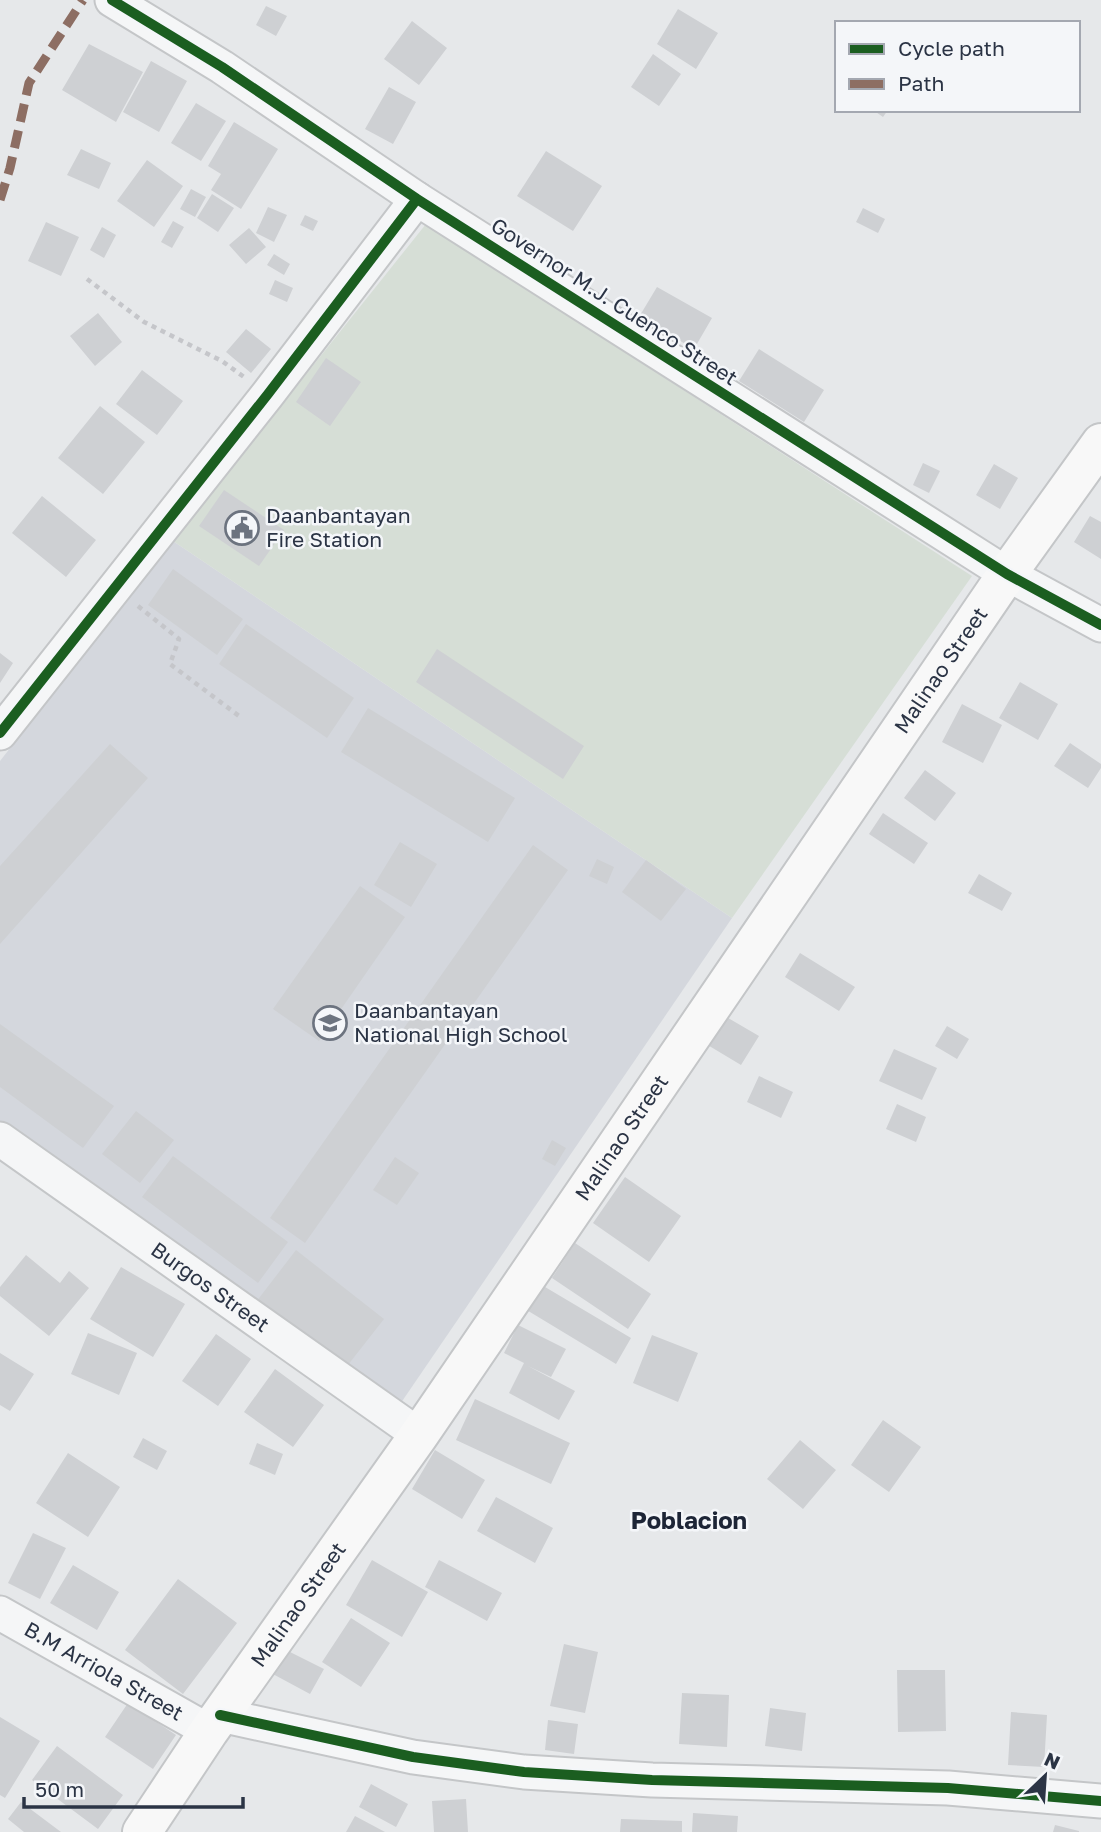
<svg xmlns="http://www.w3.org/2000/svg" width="1101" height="1832" font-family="'Golos Text',sans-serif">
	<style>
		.built { fill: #d4d7dd }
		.green { fill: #d6ded6 }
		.building { fill: #ced0d3 }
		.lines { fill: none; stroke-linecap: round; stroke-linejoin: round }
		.street-casing { stroke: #c4c6c8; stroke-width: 37 }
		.secondary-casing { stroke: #c4c6c8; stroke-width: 42 }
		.path { stroke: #c5c6ca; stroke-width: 4.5; stroke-dasharray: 5 5; stroke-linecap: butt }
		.street { stroke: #f5f6f7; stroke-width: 33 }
		.secondary { stroke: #f8f8f8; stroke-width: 38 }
		.quiet { stroke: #8d6e63; stroke-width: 9; stroke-dasharray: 18 9; stroke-linecap: butt }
		.cycleway-casing { stroke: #f4f6f9; stroke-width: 15 }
		.cycleway { stroke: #1b5e20; stroke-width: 10 }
		.labels { text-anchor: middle; stroke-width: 5; stroke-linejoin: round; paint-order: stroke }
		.street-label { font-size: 21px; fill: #2b3445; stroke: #f4f6f9 }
		.poi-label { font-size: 21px; fill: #2b3445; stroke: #f4f6f9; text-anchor: start }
		.quarter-label { font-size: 24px; font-weight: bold; fill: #1d2536; stroke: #f4f6f9 }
	</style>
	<rect width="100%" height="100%" fill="#e6e8ea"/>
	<path class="built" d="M173,541L732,918L392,1416L0,1128V761Z"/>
	<path class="green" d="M426,224L972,576L732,918L173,541Z"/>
	<path class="building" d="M266,6L287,16L276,36L256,25Z
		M678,9L718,33L696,69L657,44Z
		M412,21L447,48L419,85L384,59Z
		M89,44L143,72L116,122L62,90Z
		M653,54L681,74L659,106L631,87Z
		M151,61L187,81L159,132L123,112Z
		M389,87L416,102L393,144L365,129Z
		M196,103L226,121L201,161L171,143Z
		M873,110H888L883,117Z
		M234,122L278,149L241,209L211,190L221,174L208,166Z
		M81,149L111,163L99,189L67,175Z
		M546,151L602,186L573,231L517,196Z
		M147,160L183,186L154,227L117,201Z
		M191,189L206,197L195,217L180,209Z
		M212,194L234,208L218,232L197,218Z
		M268,207L287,215L274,242L256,233Z
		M863,208L885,219L878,233L856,222Z
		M305,215L318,221L313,231L300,225Z
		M173,221L184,227L172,248L161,242Z
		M46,222L79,237L61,276L28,261Z
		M102,227L116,235L104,258L90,250Z
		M249,228L266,247L246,264L229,245Z
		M274,254L290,264L284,275L267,265Z
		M275,280L293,288L287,302L269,294Z
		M657,287L712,318L694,349L639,317Z
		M98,313L122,342L95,366L70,336Z
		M246,329L271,349L251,373L226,352Z
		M759,349L824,390L804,422L739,381Z
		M326,358L361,382L330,426L296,402Z
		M142,370L183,401L157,435L116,404Z
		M100,406L145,442L103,494L58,458Z
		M923,463L940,471L929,493L913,485Z
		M994,464L1018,478L1000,509L976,495Z
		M224,490L284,530L259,566L199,526Z
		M42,496L96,540L66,577L12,533Z
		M1090,516L1101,522V559L1074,542Z
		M173,569L243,619L217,655L148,605Z
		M246,624L354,698L327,738L219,664Z
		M437,649L584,746L563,779L416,682Z
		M0,653L13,663L0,683Z
		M1020,682L1058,704L1038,740L999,718Z
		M962,704L1002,725L983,763L942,742Z
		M368,708L515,798L488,842L341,752Z
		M1070,743L1101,764V768L1088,788L1054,766Z
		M110,744L148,778L0,944V866Z
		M925,770L956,793L935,821L904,798Z
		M883,813L928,843L914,864L869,834Z
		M400,842L437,864L411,907L374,885Z
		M533,845L568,870L305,1243L270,1218Z
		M597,859L614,867L607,884L589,876Z
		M646,860L686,889L661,921L622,892Z
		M979,874L1012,893L1002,911L968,893Z
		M360,886L405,917L319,1041L273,1009Z
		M800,953L855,987L839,1011L785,977Z
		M723,1015L759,1036L741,1065L706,1044Z
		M0,1024L114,1106L83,1148L0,1087Z
		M947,1026L969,1039L957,1059L935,1046Z
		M894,1049L937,1068L922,1100L879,1081Z
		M759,1076L793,1092L781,1118L747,1102Z
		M897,1104L926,1117L916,1142L886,1129Z
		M136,1111L174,1140L140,1183L102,1154Z
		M552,1140L566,1148L555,1166L542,1159Z
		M173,1156L288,1242L258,1283L142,1197Z
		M395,1157L419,1173L397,1205L373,1190Z
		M625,1177L681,1216L649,1262L593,1223Z
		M575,1243L651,1294L628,1329L552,1278Z
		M296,1250L384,1319L344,1370L256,1302Z
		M26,1255L60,1283L69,1271L89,1288L49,1336L0,1296V1287Z
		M121,1267L185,1304L153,1357L90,1319Z
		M540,1284L631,1338L616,1364L525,1309Z
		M518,1325L566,1349L551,1377L528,1366L575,1391L559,1420L509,1393L524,1363L504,1353Z
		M88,1333L137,1353L119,1395L71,1374Z
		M216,1334L251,1359L218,1406L182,1381Z
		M652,1335L698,1353L678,1402L633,1383Z
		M0,1353L34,1374L10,1411L0,1405Z
		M275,1369L324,1405L293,1447L244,1412Z
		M475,1399L570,1443L551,1484L456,1440Z
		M883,1420L921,1447L889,1492L851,1465Z
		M143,1438L167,1451L157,1470L133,1457Z
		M800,1440L836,1470L803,1509L767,1479Z
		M257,1443L283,1454L275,1475L249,1464Z
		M435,1450L485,1480L462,1519L412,1489Z
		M68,1453L120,1487L88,1537L36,1503Z
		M496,1497L553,1528L535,1563L477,1531Z
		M33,1533L66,1548L40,1599L8,1583Z
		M372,1560L428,1592L402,1637L346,1605Z
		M439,1560L502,1593L487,1621L425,1587Z
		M73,1565L119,1592L97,1630L50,1603Z
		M178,1579L237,1623L183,1694L125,1650Z
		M351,1618L390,1643L361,1687L322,1662Z
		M564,1644L598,1652L585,1713L550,1706Z
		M284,1649L324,1669L310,1694L271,1673Z
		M897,1670H945L946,1731L898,1732Z
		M682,1693L729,1695L727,1747L679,1744Z
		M128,1703L176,1735L153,1769L105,1737Z
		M770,1708L806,1713L802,1751L765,1746Z
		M1011,1712L1047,1715L1044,1767L1008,1765Z
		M0,1717L40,1741L5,1798L0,1795Z
		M548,1720L578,1724L574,1754L545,1750Z
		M57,1746L123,1795L98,1829L32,1780Z
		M371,1784L408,1804L396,1827L359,1807Z
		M466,1799L468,1832H434L432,1801Z
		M21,1802L61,1832H24L8,1819Z
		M693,1813L738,1816L737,1832H692Z
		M355,1816L385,1832H346Z
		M621,1819L682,1821V1832H620Z
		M1055,1825L1079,1831V1832H1053Z"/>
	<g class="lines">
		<g class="street-casing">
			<g id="street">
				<path d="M112,0L222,67L417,199L1007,574L1101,625"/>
				<path d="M0,733L268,394L417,199"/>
				<path id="s1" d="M0,1139L419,1435"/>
				<path id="s2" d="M0,1613L209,1731"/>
				<path d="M220,1715L413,1757L524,1772L652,1780L948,1788L1101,1801"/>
			</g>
		</g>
		<g class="secondary-casing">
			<g id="secondary">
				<path id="s3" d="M142,1832L209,1731L419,1435L1007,574L1101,443"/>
			</g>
		</g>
		<path class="path" d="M87,279L144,322L222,361L244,377
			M138,606L179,639L170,664L239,716"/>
		<use href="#street" class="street"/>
		<use href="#secondary" class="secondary"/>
		<path class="quiet" d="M0,200L10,168L29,83L83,0"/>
		<g class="cycleway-casing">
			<path id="cycleway" d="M112,0L222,67L417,199L1007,574L1101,625
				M0,733L268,394L417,199
				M220,1715L413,1757L524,1772L652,1780L948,1788L1101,1801"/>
		</g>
		<use href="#cycleway" class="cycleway"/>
	</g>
	<defs>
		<g id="civic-ring" transform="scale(1.75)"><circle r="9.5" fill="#f4f6f9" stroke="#6c737f" stroke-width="1.5"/><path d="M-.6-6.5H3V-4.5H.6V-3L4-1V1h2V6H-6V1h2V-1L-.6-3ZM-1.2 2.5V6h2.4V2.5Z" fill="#6c737f"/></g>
		<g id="school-ring" transform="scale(1.75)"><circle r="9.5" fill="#f4f6f9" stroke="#6c737f" stroke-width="1.5"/><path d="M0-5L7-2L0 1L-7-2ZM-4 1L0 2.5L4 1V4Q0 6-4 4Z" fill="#6c737f"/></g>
	</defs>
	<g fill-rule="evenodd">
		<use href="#civic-ring" x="242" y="528"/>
		<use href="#school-ring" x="330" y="1023"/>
	</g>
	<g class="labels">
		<g class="street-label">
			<text transform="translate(614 302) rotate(33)" y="7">Governor M.J. Cuenco Street</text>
			<text dy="7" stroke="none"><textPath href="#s3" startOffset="1410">Malinao Street</textPath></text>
			<text dy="7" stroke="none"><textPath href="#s3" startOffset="844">Malinao Street</textPath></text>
			<text dy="7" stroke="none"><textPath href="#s1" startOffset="257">Burgos Street</textPath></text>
			<text dy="7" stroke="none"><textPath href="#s3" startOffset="276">Malinao Street</textPath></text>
			<text dy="7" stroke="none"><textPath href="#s2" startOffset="119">B.M Arriola Street</textPath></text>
		</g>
		<g class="poi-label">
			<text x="266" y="523">Daanbantayan<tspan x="266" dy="24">Fire Station</tspan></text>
			<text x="354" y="1018">Daanbantayan<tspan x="354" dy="24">National High School</tspan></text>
		</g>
		<g class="quarter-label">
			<text x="689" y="1529">Poblacion</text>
		</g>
	</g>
	<rect x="835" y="21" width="245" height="91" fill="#f4f6f9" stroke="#a4a8b1" stroke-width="2"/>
	<rect x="849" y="44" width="35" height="10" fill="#1b5e20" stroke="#a4a8b1" stroke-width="2"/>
	<text x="898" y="56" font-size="21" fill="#2b3445">Cycle path</text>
	<rect x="849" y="79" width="35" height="10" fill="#8d6e63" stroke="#a4a8b1" stroke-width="2"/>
	<text x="898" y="91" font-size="21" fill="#2b3445">Path</text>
	<g transform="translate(1045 1776) rotate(25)" stroke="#f4f6f9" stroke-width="5" paint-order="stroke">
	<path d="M0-5L12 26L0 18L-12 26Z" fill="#2b3445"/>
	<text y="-10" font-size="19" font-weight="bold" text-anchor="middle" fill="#2b3445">N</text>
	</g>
	<path d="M24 1797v10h219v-10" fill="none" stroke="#2b3445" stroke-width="3.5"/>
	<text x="35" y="1797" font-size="21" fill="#2b3445" stroke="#f4f6f9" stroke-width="5" paint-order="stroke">50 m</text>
</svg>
